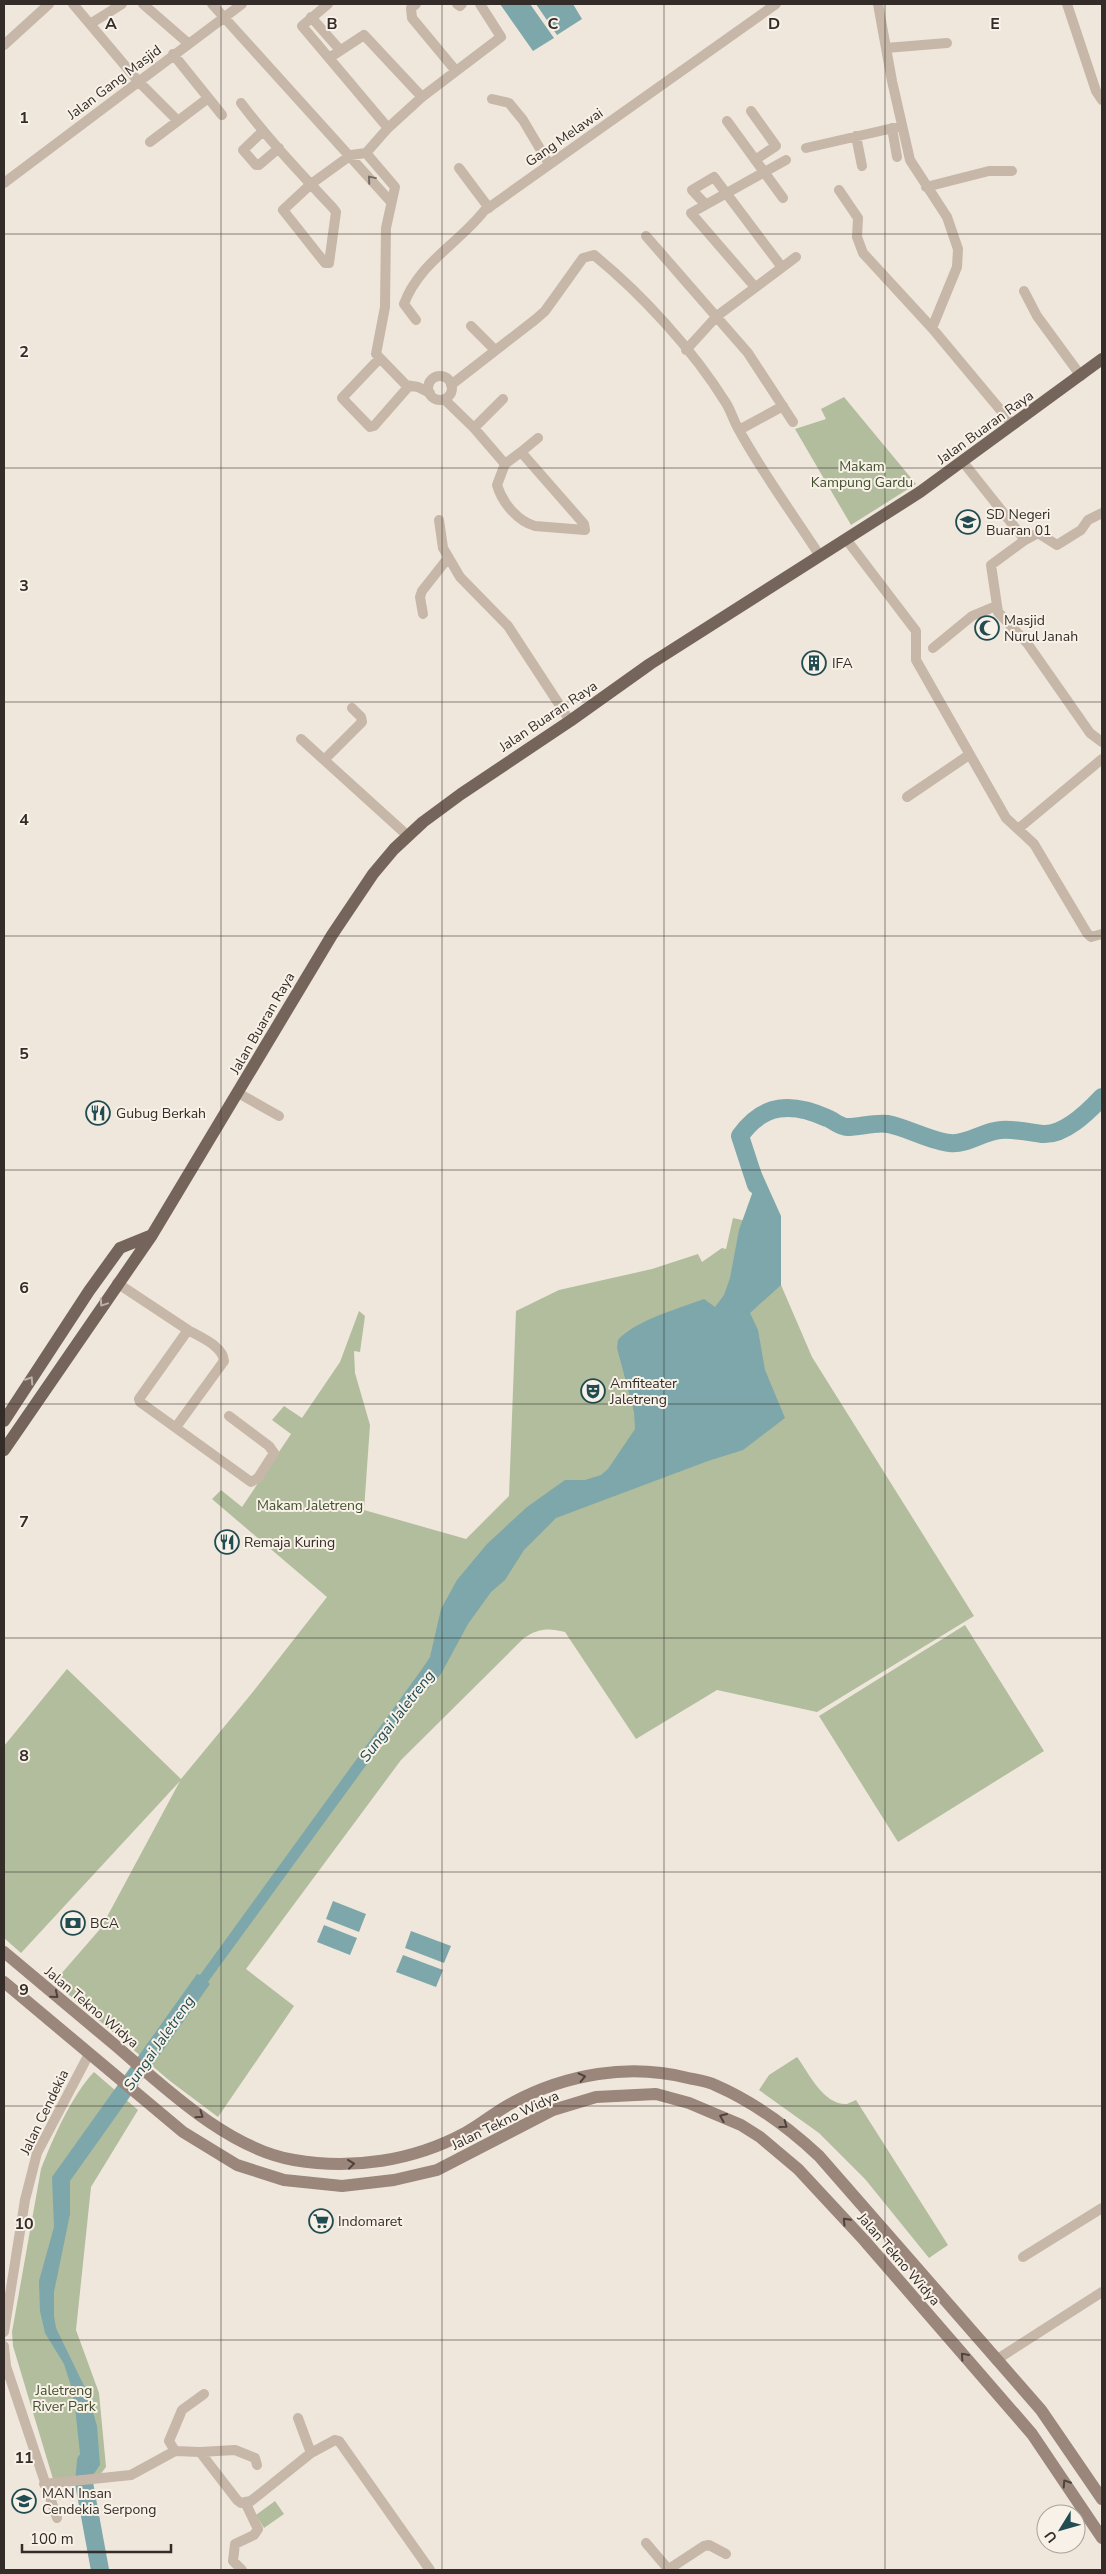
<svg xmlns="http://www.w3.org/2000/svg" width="1106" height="2574" font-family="'Nunito Sans',sans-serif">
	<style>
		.green { fill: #b1bd9d }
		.water { fill: #7da7aa }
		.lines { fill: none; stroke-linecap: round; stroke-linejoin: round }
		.river { stroke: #7da7aa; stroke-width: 18 }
		.minor { stroke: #c6b7a8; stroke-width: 10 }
		.secondary { stroke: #9a867a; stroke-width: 12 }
		.primary { stroke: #75645a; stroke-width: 12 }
		.oneway { stroke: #766b62 }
		.oneway2 { stroke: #bdb2a8 }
		.oneway3 { stroke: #4e423c }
		.grid { fill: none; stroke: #342c28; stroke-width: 1; stroke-opacity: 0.55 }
		.labels { text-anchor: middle; stroke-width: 4; stroke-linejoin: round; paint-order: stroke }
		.street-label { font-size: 14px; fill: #342c28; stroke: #f8f1e7 }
		.park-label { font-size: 14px; fill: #42502e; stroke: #f8f1e7 }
		.poi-label { font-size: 14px; fill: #342c28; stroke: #f8f1e7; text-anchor: start }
		.water-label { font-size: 15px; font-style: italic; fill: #214d52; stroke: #f8f1e7 }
		.grid-label { font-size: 16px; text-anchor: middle; font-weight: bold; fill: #342c28; stroke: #f8f1e7; stroke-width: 4; stroke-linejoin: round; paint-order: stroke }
	</style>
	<rect width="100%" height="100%" fill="#efe7db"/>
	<path class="green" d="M844,397L916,484L851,525L795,429L826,419L821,409Z
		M781,1216V1285L812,1357L974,1616L817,1712L717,1690L636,1739L565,1632C549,1628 539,1628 524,1638L401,1760L246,1969L294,2006L218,2117L170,2081L54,1982L101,1928L180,1781L21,1953L4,1938V1746L67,1669L181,1779L252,1693L327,1597L212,1499L221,1490L242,1507L291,1434L272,1420L284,1406L302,1418L340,1362L359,1311L365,1316L360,1352L354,1351L355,1373L370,1425L364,1510L466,1539L509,1496L516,1311L559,1290L652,1269L698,1254L702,1262L722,1248L726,1249L733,1218L742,1220Z
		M965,1625L1044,1751L898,1842L819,1716Z
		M797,2057C809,2073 823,2105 847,2104L856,2100L948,2245L929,2258L865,2179L819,2133L759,2090L769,2075Z
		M94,2072L138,2110L91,2187L76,2330L99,2393L106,2467L99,2476L53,2479L13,2346L12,2332L41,2169C53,2138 72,2095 94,2072Z
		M275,2501L284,2514L264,2528L256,2515Z"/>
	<path class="water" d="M500,4H530L554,38L533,51Z
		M536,4H573L582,19L557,35Z
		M743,1161L758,1165L781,1216V1285L750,1313L758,1330L765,1370L785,1418L743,1450L708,1461L556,1518L524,1550L505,1580L491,1592L468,1624L441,1674L427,1690H421L208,1982L210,1984L70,2181V2214L54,2292V2316L56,2328L87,2392L97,2426L100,2465L88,2482L78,2483L81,2463L75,2407L71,2386L64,2364L45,2333L40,2311L39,2281L54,2227L52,2177L197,1974L200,1975L422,1669L430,1657L441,1609L457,1580L487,1544L527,1507L565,1480H585L601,1475L608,1469L635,1429L634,1412L617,1348L618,1340C634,1321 680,1308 704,1299L715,1307L724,1295L730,1278L739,1230L753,1191Z
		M333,1901L366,1914L359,1932L326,1919Z
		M324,1925L357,1938L350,1955L317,1942Z
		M411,1931L451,1946L444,1963L405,1948Z
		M403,1955L443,1970L436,1987L396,1972Z"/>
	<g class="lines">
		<path class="river" d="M756,1185L740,1136C763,1103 792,1102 827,1118C833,1120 840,1127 847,1127C860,1127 875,1122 888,1124C908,1128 933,1142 950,1143C968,1145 983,1131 1001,1130C1015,1129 1028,1132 1042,1134C1064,1136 1088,1112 1102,1097
			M86,2461L84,2483L100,2570"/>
		<path class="minor" d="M73,4L138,81L177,120
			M143,4L189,44
			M212,4L391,202
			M328,4L302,26L388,128
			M416,4L411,8L412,18L456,71
			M457,4L460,6L462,4
			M878,4L892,81L910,160L947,217L958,249L957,267L932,328L1013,425
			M1067,4L1096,91L1102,100
			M311,17L340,50
			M90,24L122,4
			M4,45L49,4
			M886,48L947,43
			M173,54L222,115
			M329,58L364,35L422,97
			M492,99L509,103L523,120L549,164
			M241,103C269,140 301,174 333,208L336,212L329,263H325L283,210L311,184L351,155L366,153L388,128L422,97L501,37L480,4
			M751,111L776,146L755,160
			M727,121L783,198
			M892,128L897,157
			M263,131L243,150L256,165H259L279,148
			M856,136L862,166
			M150,142L207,99
			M806,148L902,126
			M366,153L395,187L386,228L385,307L376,354L406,385L418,387L430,393
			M459,168L489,208
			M4,183L242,4
			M926,187L989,171H1012
			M839,190L858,218L857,237L863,253L932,328
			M705,204L692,190L714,177L781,266
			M646,236L748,353L793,422
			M755,287L691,213L786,160
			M1024,291L1037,316L1081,376
			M416,320L404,304C419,263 458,244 484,211L776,4
			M471,326L494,349
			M686,350L717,316L796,257
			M380,358L342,398L370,427L374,426L409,386
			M428 388a12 12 0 1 1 24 0a12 12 0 1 1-24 0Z
			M451,385L536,319L545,311L583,258L594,255C642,294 693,350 726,403C731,411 734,422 739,430C763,474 793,514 820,556
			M444,399L474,428L505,464
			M474,428L503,399
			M739,430L783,406
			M521,452L584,524L585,530L535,526C517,521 502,502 497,485L505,464Z
			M521,452L538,438
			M963,462L1025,540L991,565L998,612L1027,643L1090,733L1102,742
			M439,520L443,548L460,577L508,626L570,721
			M846,539L916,631V660L1006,818L1034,844L1087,933L1091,937L1102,934
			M1025,540L1038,533L1057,545L1081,530L1088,520L1102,513
			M423,614L420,597L422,591L448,558
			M933,648L972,616L996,606
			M301,739L408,836
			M325,759L362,722L361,717L352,708
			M907,797L969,755
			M1018,829L1102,759
			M238,1093L279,1116
			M117,1283L188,1330L139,1399L140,1402L251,1482L258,1478L274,1453L269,1446L229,1416
			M176,1427L224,1361C223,1346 200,1337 188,1330
			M1023,2257L1102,2208
			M4,2332L25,2200L37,2153L89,2054
			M4,2346L6,2366L57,2518
			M996,2360L1102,2292
			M298,2418L311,2453
			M175,2451L169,2441L182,2410L204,2394
			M200,2452L235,2450L255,2458L257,2465
			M44,2484L131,2475L175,2451L200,2452L237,2500L241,2503L245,2502
			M646,2543L669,2570
			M669,2569L704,2546L709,2545L726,2554
			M242,2570L233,2561L235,2544L254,2535L258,2529L245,2502L251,2501L311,2453L335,2440L339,2441L430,2570"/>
		<path class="secondary" d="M4,1952C41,1983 78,2014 115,2045C164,2087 228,2149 294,2160C352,2170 413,2161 465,2133C482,2124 496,2111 512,2103C566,2074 629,2063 688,2078C697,2080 707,2081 715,2085C754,2102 788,2127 819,2156L1041,2410L1102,2499
			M4,1982L183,2132L237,2165L284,2180L342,2186L394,2180L437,2170L553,2110L596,2097L656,2094L689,2103L741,2125L760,2137L798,2169L864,2240L1032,2434L1102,2538"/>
		<path class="primary" d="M4,1421L89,1291L120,1248L152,1235
			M4,1450L152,1235L332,935L373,874L394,849L423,822L461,794L570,721L650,664L920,492L1102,359"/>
	</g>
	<defs><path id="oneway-chevron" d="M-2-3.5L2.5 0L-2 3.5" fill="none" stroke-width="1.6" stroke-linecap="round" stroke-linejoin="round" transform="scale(1.25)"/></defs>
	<use class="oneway" href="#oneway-chevron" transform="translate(371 179) rotate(-130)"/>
	<g class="oneway2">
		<use href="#oneway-chevron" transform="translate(103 1303) rotate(124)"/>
		<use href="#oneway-chevron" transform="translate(30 1380) rotate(-57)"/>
	</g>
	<g class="oneway3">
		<use href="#oneway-chevron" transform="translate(55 1995) rotate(40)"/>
		<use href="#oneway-chevron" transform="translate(582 2077) rotate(-13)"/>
		<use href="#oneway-chevron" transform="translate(200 2115) rotate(34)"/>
		<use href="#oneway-chevron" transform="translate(723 2117) rotate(-157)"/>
		<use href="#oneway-chevron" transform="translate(784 2125) rotate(36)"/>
		<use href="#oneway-chevron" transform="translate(351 2164) rotate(-7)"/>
		<use href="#oneway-chevron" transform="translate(846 2221) rotate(-133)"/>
		<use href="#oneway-chevron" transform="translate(964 2356) rotate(-131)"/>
		<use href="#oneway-chevron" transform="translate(1066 2483) rotate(-123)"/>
	</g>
	<path class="grid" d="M221,4V2570M442,4V2570M664,4V2570M885,4V2570M4,234H1102M4,468H1102M4,702H1102M4,936H1102M4,1170H1102M4,1404H1102M4,1638H1102M4,1872H1102M4,2106H1102M4,2340H1102"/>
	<defs>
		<g id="school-ring" transform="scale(1.25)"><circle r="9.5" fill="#f8f1e7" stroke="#214d52" stroke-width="1.5"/><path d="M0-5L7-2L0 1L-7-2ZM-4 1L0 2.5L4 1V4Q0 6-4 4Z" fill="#214d52"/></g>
		<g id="mosque-ring" transform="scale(1.25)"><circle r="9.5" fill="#f8f1e7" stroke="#214d52" stroke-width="1.5"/><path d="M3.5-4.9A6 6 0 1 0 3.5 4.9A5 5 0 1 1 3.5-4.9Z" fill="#214d52"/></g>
		<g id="building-ring" transform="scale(1.25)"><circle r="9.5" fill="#f8f1e7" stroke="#214d52" stroke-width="1.5"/><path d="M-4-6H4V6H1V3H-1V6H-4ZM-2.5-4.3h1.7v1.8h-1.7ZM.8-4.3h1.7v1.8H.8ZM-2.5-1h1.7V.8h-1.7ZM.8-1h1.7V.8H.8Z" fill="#214d52"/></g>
		<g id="restaurant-ring" transform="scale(1.25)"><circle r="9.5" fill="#f8f1e7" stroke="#214d52" stroke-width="1.5"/><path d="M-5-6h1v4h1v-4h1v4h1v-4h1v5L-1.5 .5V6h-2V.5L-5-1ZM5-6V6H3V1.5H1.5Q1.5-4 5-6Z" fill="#214d52"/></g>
		<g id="theatre-ring" transform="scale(1.25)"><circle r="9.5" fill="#f8f1e7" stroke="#214d52" stroke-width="1.5"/><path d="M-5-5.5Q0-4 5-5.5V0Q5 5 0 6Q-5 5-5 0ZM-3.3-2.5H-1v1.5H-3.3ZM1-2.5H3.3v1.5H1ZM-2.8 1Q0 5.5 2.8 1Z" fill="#214d52"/></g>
		<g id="bank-ring" transform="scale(1.25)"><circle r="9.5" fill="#f8f1e7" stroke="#214d52" stroke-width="1.5"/><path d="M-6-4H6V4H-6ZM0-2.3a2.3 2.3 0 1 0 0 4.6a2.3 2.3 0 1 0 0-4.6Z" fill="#214d52"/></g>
		<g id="supermarket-ring" transform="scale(1.25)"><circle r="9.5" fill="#f8f1e7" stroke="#214d52" stroke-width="1.5"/><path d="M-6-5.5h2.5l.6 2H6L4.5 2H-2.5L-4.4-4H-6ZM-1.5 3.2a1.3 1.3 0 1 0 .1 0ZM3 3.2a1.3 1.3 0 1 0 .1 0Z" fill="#214d52"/></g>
	</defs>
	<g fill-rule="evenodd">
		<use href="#school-ring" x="968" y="522"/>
		<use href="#mosque-ring" x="987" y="628"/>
		<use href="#building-ring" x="814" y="663"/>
		<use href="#restaurant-ring" x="98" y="1113"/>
		<use href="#theatre-ring" x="593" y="1391"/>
		<use href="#restaurant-ring" x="227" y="1542"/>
		<use href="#bank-ring" x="73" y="1923"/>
		<use href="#supermarket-ring" x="321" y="2221"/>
		<use href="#school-ring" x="24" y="2501"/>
	</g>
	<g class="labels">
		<g class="street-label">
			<text transform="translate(114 82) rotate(-37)" y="5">Jalan Gang Masjid</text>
			<text transform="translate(564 137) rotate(-35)" y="5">Gang Melawai</text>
			<text transform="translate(985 427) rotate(-36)" y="5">Jalan Buaran Raya</text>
			<text transform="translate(548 716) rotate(-34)" y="5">Jalan Buaran Raya</text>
			<text transform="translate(262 1023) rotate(-60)" y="5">Jalan Buaran Raya</text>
			<text transform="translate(92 2007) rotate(40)" y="5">Jalan Tekno Widya</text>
			<text transform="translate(44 2112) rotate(-64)" y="5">Jalan Cendekia</text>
			<text transform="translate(505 2120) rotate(-26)" y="5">Jalan Tekno Widya</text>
			<text transform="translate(899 2259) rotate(49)" y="5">Jalan Tekno Widya</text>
		</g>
		<g class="park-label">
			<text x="862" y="471">Makam<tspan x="862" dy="16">Kampung Gardu</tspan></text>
			<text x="310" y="1510">Makam Jaletreng</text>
			<text x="64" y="2395">Jaletreng<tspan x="64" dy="16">River Park</tspan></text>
		</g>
		<g class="poi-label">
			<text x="986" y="519">SD Negeri<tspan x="986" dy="16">Buaran 01</tspan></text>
			<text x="1004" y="625">Masjid<tspan x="1004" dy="16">Nurul Janah</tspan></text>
			<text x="832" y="668">IFA</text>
			<text x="116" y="1118">Gubug Berkah</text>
			<text x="610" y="1388">Amfiteater<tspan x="610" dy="16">Jaletreng</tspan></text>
			<text x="244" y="1547">Remaja Kuring</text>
			<text x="90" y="1928">BCA</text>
			<text x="338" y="2226">Indomaret</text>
			<text x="42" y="2498">MAN Insan<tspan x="42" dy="16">Cendekia Serpong</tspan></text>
		</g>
		<g class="water-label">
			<text transform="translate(397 1716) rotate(-52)" y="5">Sungai Jaletreng</text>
			<text transform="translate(159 2043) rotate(-55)" y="5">Sungai Jaletreng</text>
		</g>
	</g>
	<g class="grid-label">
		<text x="111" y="29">A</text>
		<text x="332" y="29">B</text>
		<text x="553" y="29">C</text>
		<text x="774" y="29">D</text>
		<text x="995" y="29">E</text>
		<text x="24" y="123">1</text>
		<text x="24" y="357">2</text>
		<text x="24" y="591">3</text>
		<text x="24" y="825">4</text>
		<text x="24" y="1059">5</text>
		<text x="24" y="1293">6</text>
		<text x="24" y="1527">7</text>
		<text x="24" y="1761">8</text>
		<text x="24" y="1995">9</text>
		<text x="24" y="2229">10</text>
		<text x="24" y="2463">11</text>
	</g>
	<rect width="1106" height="2574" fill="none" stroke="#342c28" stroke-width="10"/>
	<g transform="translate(1061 2529) rotate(233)"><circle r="24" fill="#f8f1e7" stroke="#aaa29b"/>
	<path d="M0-4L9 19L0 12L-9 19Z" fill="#214d52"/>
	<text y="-8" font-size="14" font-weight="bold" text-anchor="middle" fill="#342c28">U</text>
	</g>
	<path d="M22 2544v8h149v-8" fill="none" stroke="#342c28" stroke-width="2.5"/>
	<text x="30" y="2544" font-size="15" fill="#342c28" stroke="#f8f1e7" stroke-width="4" paint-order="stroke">100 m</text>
</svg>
